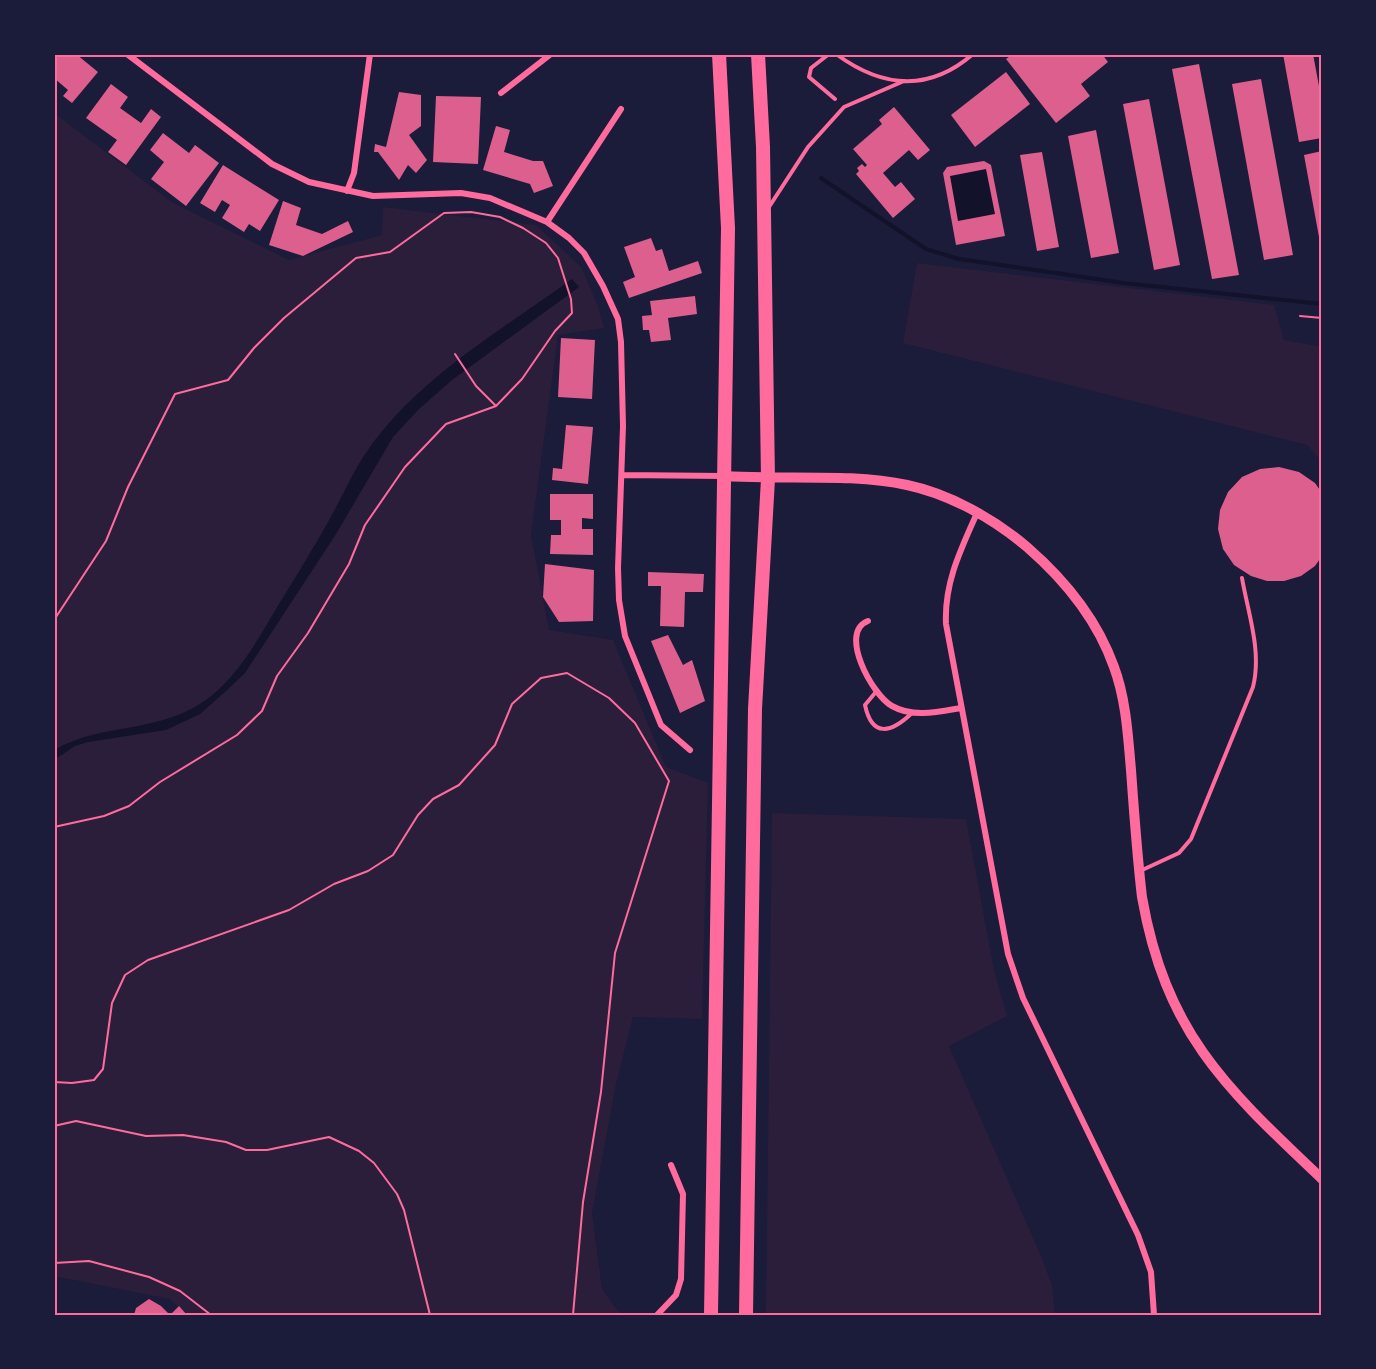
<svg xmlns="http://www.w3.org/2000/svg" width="1376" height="1369" font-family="'DM Sans',sans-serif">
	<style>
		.green { fill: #2a1e3b }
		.water { fill: #12122b }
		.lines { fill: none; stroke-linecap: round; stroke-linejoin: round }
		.stream { stroke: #12122b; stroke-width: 4 }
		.building { fill: #dd5f8e; fill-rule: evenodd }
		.path { stroke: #ff6b9d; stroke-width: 2 }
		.service { stroke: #ff6b9d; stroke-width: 4 }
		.minor { stroke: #ff6b9d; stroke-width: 6 }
		.tertiary { stroke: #ff6b9d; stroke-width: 10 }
		.trunk { stroke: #ff6b9d; stroke-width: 14 }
		.neatline { fill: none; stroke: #ff6b9d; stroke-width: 2 }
	</style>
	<rect width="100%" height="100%" fill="#1b1b3a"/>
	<path class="green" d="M54,113L173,203L289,260L382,235L383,207L536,225L581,267L598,306L604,328L558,335L531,535L549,630L613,640L666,767L708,783L702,1019L633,1017L616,1084L592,1213L602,1289L621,1315H187L170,1299L54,1276Z
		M917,263L1274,305L1284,340L1322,347V462L1307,445L903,343Z
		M772,813L966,819L994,970L1007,1016L949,1046L1041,1256L1052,1285L1055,1315H766Z"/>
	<path class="water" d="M986,169L995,214L958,221L950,176Z
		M572,279L579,287L452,380L419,409L393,437L336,534L245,673L225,692L200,714L166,730L88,742L75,746L54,760V750C105,721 161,735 210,697C238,674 255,645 273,614C294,579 316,545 335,509C346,489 355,468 368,450C419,377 502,330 572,279Z"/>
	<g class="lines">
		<path class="stream" d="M821,178L926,249L959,259L1124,283L1322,304"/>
	</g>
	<path class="building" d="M54,54H76L98,72L72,103L63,96L68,90L54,78Z
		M1013,54H1102L1108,62L1081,84L1090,96L1056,123L1006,59Z
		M1283,54H1313L1322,102V138L1299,142Z
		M1199,64L1239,275L1212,279L1172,69Z
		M1006,72L1030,104L975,147L951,115Z
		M1261,79L1293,255L1264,260L1232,84Z
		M111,84L128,97L120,108L141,123L151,109L161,117L126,165L108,152L117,140L86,118Z
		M399,92L421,95V126L409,135L427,160L416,173L408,165L399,180L378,152H374L375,144L386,147Z
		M436,96L481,97L478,164L433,162Z
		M1149,99L1180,265L1154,270L1123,104Z
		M894,107L930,150L918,160L909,150L883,173L895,187L901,182L915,199L893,218L856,174L859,171L857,168L862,164L865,167L867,165L853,149L882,124L879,120Z
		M496,126L510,130L504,152L533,161H543L553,186L534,193L530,184L483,170Z
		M1096,130L1119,253L1091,258L1068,136Z
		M163,133L189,153L195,145L219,163L186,206L151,179L164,162L150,150Z
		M1322,151V248H1321L1304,155Z
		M1042,152L1059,247L1037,251L1020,155Z
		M984,161L991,165L1005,236L956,245L943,173L947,167ZM986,169L995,214L958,221L950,176Z
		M223,165L279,200L260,231L249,224L244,232L222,218L230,205L222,200L215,212L200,203Z
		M283,201L301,208L296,225L322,234L348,221L353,232L303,256L269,245Z
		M651,238L656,251L662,249L669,271L698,261L702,273L629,298L623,282L635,277L624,247Z
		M695,296L697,314L668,318L671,340L651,342L649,330H643L642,316L652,315L650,301Z
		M561,338L595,340L592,399L558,397Z
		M566,425L593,427L588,484L552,480L553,468L562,469Z
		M1279,467L1299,472L1315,483L1322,493V556L1315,566L1301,576L1284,581H1267L1251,576L1234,565L1223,549L1218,529L1220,510L1228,492L1242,477L1260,469Z
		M550,494H593V519L582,518V529H593V555L550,554L551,535H561V520H550Z
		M545,564L594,570L593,621L559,622L543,597Z
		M648,572L704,574L703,592H685L684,627L660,626L661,586H648Z
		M668,635L683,665L692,660L705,701L680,713L651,641Z
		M149,1299L161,1306L170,1315H134L136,1308Z
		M179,1306L187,1315H170Z"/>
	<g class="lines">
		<path class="path" d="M1300,316L1322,318
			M455,354L476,386L496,406
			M54,620L106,541L128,487L175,394L228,380L254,348L284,318L356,258L390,252L444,213L471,212L500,217L523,228L546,243L558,258L571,299L572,313L555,331L522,379L496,406L446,424L405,467L365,525L349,564L308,633L277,676L262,711L237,735L160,782L129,806L104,816L54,827
			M54,1082L72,1083L94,1080L103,1069L112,1003L125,975L148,960L289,910L334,884L368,871L393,855L418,815L433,799L459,785L495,745L512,704L541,678L567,673L609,698L635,723L669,781L615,953L601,1092L583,1202L573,1315
			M54,1126L76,1121L146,1136L183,1135L226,1142L246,1150H267L329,1137L359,1151L374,1163L397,1194L404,1210L430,1315
			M54,1263L89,1261L149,1277L180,1291L211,1315"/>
		<path class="service" d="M829,54L811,68L809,77L835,99
			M836,54C881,87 928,93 973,54
			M769,207L808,147L844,107L904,81
			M875,693L865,705C872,738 891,733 912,713
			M1140,871L1179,853L1191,839L1253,687C1262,651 1248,613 1242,578"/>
		<path class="minor" d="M127,54L272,164L309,182L373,196L461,193L490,198L547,222L569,238L584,253L603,286L618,319L621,342L623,426L618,568L619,600L625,636L661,725L690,750
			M501,93L551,54
			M347,191L354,173L370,54
			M547,222L621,109
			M622,475L724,476
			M977,513C961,549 944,583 946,624L1008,954L1023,998L1138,1235L1151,1272L1154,1315
			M868,621C838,632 872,695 892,706C913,718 938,712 961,708
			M657,1315L676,1295L681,1279L683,1194L671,1165"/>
		<path class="tertiary" d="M725,476C783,480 851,473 907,485C950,494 994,519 1027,547C1065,580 1097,619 1114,667C1126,699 1128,736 1131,770C1134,812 1137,855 1142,897C1166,1034 1226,1088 1322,1179"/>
		<path class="trunk" d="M711,1315L728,228L719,54
			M746,1315L755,709L768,479L763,147L758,54"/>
	</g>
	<rect width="1376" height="1369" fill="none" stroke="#1b1b3a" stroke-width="111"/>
	<rect x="56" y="56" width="1264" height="1258" class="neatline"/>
</svg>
